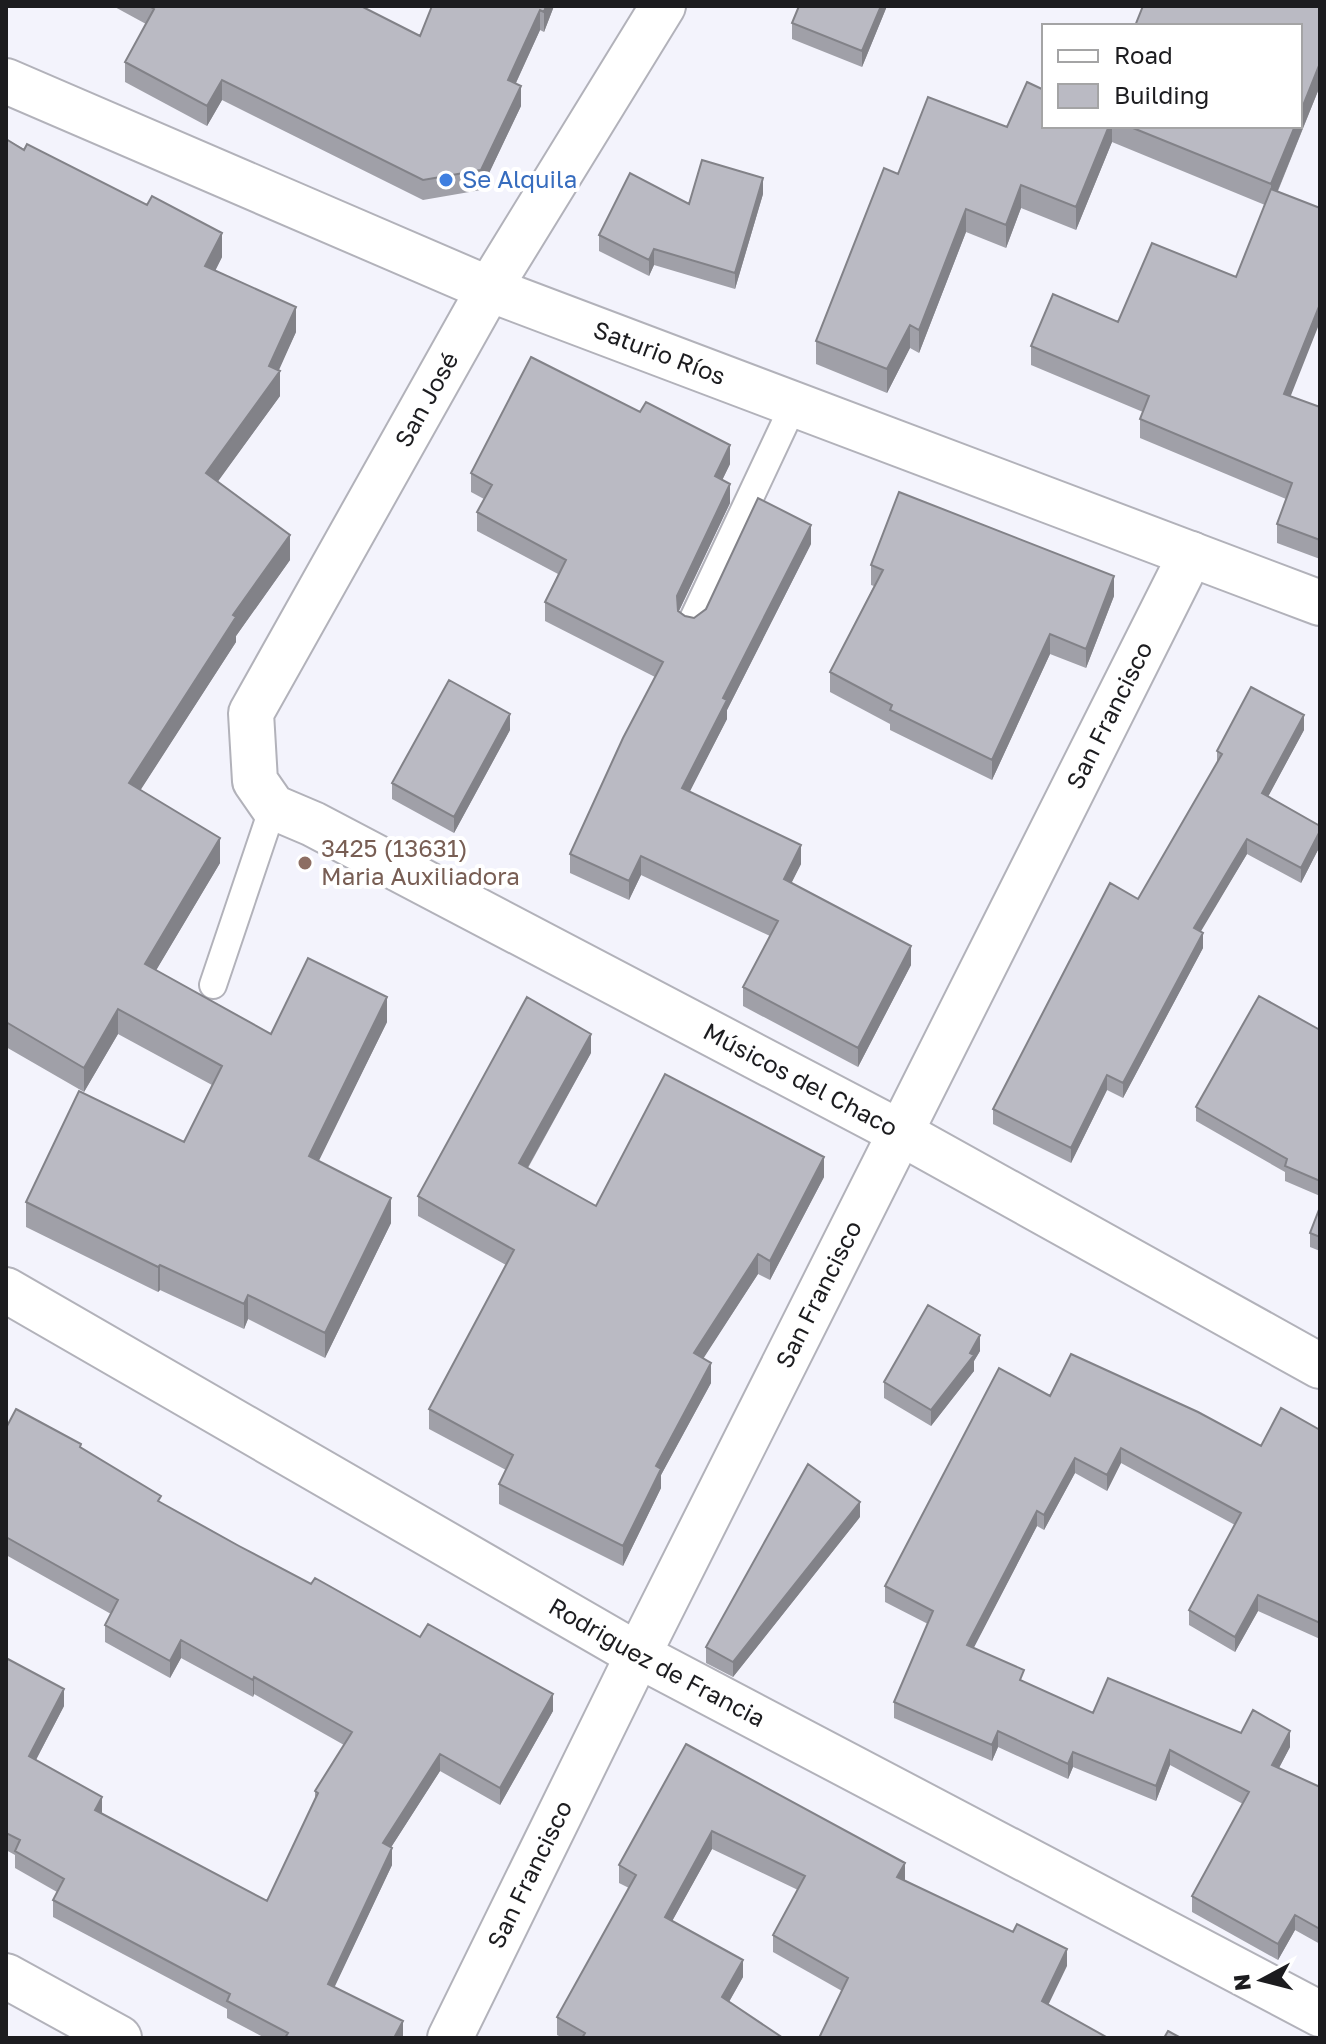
<svg xmlns="http://www.w3.org/2000/svg" width="1326" height="2044" font-family="'Golos Text',sans-serif">
	<style>
		.lines { fill: none; stroke-linecap: round; stroke-linejoin: round }
		.lane-casing { stroke: #b2b2ba; stroke-width: 30 }
		.street-casing { stroke: #b2b2ba; stroke-width: 48 }
		.secondary-casing { stroke: #b2b2ba; stroke-width: 48 }
		.lane { stroke: #fff; stroke-width: 26 }
		.street { stroke: #fff; stroke-width: 44 }
		.secondary { stroke: #fff; stroke-width: 44 }
		.wall { fill: #a0a0a8 }
		.shaded-wall { fill: #828288 }
		.building { fill: #babac3; stroke: #828288; stroke-width: 2 }
		.shop-dot { fill: #3f7fe0; stroke: #fff; stroke-width: 3 }
		.education-dot { fill: #8d6e63; stroke: #fff; stroke-width: 3 }
		.labels { text-anchor: middle; stroke-width: 8; stroke-linejoin: round; paint-order: stroke }
		.shop-label { font-size: 24px; fill: #366cbe; stroke: #fff; text-anchor: start }
		.street-label { font-size: 24px; fill: #1c1c1f; stroke: #fff }
		.education-label { font-size: 24px; fill: #785e54; stroke: #fff; text-anchor: start }
	</style>
	<rect width="100%" height="100%" fill="#f3f3fc"/>
	<g class="lines">
		<g class="lane-casing">
			<path id="lane" d="M692,621L794,404
				M213,985L273,807"/>
		</g>
		<g class="street-casing">
			<g id="street">
				<path id="s1" d="M663,6L489,289L251,713L255,781L273,807L313,824L899,1132L1320,1366"/>
				<path id="s2" d="M6,1290L638,1655L1320,2014"/>
				<path id="s3" d="M450,2038L638,1655L1191,554"/>
			</g>
		</g>
		<g class="secondary-casing">
			<g id="secondary">
				<path id="s4" d="M6,81L489,289L1320,603"/>
				<path d="M6,1976L119,2038"/>
			</g>
		</g>
		<use href="#lane" class="lane"/>
		<use href="#street" class="street"/>
		<use href="#secondary" class="secondary"/>
	</g>
	<path class="wall" d="M113,6H361L420,36L432,6H554L544,32L540,30L516,83L521,106L481,190L423,200L222,100L207,126L125,82V62L146,24Z
		M799,6H887L862,67L792,39V23Z
		M1320,6V86L1278,191L1290,396L1320,407V559L1277,543V524L1286,499L1140,438V419L1143,412L1031,365V346L1118,322L1236,277L1265,205L1112,142L1076,230L1021,208L1006,248L966,232L919,353L910,348L887,393L816,364V341L898,174L1007,127L1044,126H1300Z
		M6,139L222,257L215,271L296,332L278,370L280,396L217,482L290,560L236,636V642L140,790L220,863L156,970L271,1034L387,1022L318,1161L391,1223L325,1358L248,1319L244,1329L160,1290L158,1292L26,1227V1202L184,1142L212,1085L118,1034L84,1092L6,1047Z
		M763,194L735,289L654,265L649,276L599,251V235L689,204Z
		M730,464L722,480L730,503L679,611L685,616L694,618L811,544L727,710V719L689,792L801,864L791,883L911,965L858,1067L743,1006V987L770,936L641,875L629,900L570,873V854L655,677L545,621V602L558,574L477,531V512L484,499L471,492V473Z
		M871,565L1114,596L1086,668L1050,654L992,780L890,730V724L830,692V672L874,586L871,585Z
		M510,730L454,833L392,799V783Z
		M1304,730L1268,796L1320,826V846L1301,883L1247,854L1200,931L1203,948L1123,1098L1107,1090L1071,1163L993,1124V1109L1138,899L1217,764V751Z
		M1320,1030V1196L1285,1181V1172L1196,1121V1107Z
		M591,1053L528,1168L596,1206L824,1177L770,1280L758,1274L703,1358L711,1383L661,1475V1488L623,1566L499,1504V1484L506,1470L429,1429V1409L506,1265L418,1216V1196Z
		M1320,1207V1251L1310,1247V1233Z
		M980,1351L974,1361V1371L931,1426L884,1398V1382Z
		M1050,1396L1261,1446L1320,1430V1639L1258,1611L1235,1652L1189,1625V1610L1235,1525L1121,1463L1107,1491L1075,1473L1044,1530L1037,1526L973,1648L1024,1682L1093,1713L1241,1733L1290,1747L1279,1768L1320,1787V1944L1295,1930L1278,1960L1192,1912V1896L1243,1804L1170,1765L1156,1801L1073,1767L1068,1779L998,1747L992,1761L894,1718V1702L928,1624L885,1602V1586Z
		M6,1428L81,1448L161,1503L239,1546L553,1711L500,1805L440,1771L391,1847L392,1865L334,1987L403,2038H265L227,2018V2009L53,1917V1900L57,1892L15,1868V1855L6,1850V1658L64,1706L36,1760L102,1814L267,1901L315,1799V1791L344,1745L254,1694L253,1697L181,1658L170,1678L105,1642V1625L111,1614L6,1555Z
		M860,1517L733,1677L706,1663V1647Z
		M686,1744L905,1880L1067,1966L842,1991L773,1952V1935L798,1890L712,1849L672,1921L743,1977L729,2002L783,2038H563L557,2035V2017L629,1888L619,1883V1865Z"/>
	<path class="shaded-wall" d="M546,6H554L544,32V12Z
		M881,6H887L862,67V51Z
		M540,10V30L508,100V80Z
		M1320,63V86L1271,207V184L1295,126H1300V113Z
		M222,80V100L207,126V106Z
		M521,86V106L481,190V170Z
		M1109,126H1112V142L1076,230V207Z
		M763,178V194L735,289V273Z
		M1021,185V208L1006,248V225Z
		M966,209V232L919,353V330Z
		M222,233V257L205,291V266Z
		M654,249V265L649,276V260Z
		M1320,304V322L1284,413V394Z
		M296,307V332L275,379L280,371V396L206,498V473L269,366Z
		M910,325V348L887,393V369Z
		M730,445V464L715,495V476Z
		M730,484V503L677,615V596Z
		M811,525V544L727,710V719L682,807V788L723,698Z
		M290,535V560L236,636V642L129,808V783L233,615Z
		M1114,576V596L1086,668V649Z
		M1050,634V654L992,780V760Z
		M510,714V730L454,833V817Z
		M1304,715V730L1262,808V793Z
		M1320,831V846L1301,883V868Z
		M220,838V863L145,989V964Z
		M1247,839V854L1194,943V928Z
		M801,845V864L784,898V879Z
		M641,856V875L629,900V881Z
		M1203,933V948L1123,1098V1083Z
		M911,946V965L858,1067V1048Z
		M387,997V1022L309,1181V1156Z
		M118,1009V1034L84,1092V1068Z
		M591,1034V1053L519,1183V1163Z
		M1107,1075V1090L1071,1163V1148Z
		M824,1157V1177L770,1280V1261Z
		M391,1198V1223L325,1358V1333Z
		M758,1254V1274L694,1373V1353Z
		M160,1265V1290L158,1292V1267Z
		M248,1295V1319L244,1329V1304Z
		M980,1335V1351L974,1361V1371L931,1426V1410L970,1353Z
		M711,1363V1383L661,1475V1488L623,1566V1546L656,1466Z
		M1121,1448V1463L1107,1491V1475Z
		M1075,1458V1473L1044,1530V1515Z
		M860,1502V1517L733,1677V1662Z
		M1037,1511V1526L967,1661V1645Z
		M1258,1595V1611L1235,1652V1637Z
		M181,1640V1658L170,1678V1661Z
		M254,1677V1694L253,1697V1680Z
		M64,1689V1706L29,1773V1756Z
		M553,1694V1711L500,1805V1788Z
		M998,1731V1747L992,1761V1745Z
		M1290,1731V1747L1272,1781V1765Z
		M1170,1750V1765L1156,1801V1786Z
		M1073,1752V1767L1068,1779V1764Z
		M440,1754V1771L383,1860V1843Z
		M102,1797V1814L95,1810Z
		M712,1831V1849L665,1934V1917Z
		M392,1848V1865L328,2001V1984Z
		M905,1863V1880L897,1894V1877Z
		M1295,1915V1930L1278,1960V1944Z
		M1067,1949V1966L1042,2018V2001Z
		M743,1960V1977L722,2014V1997Z
		M403,2021V2038H394Z"/>
	<path class="building" d="M149,6H361L420,36L432,6H546L544,12L540,10L508,80L521,86L481,170L423,180L222,80L207,106L125,62L154,9Z
		M799,6H881L862,51L792,23Z
		M1143,6H1320V63L1300,113V26H1135Z
		M1027,82L1044,90V126H1109L1076,207L1021,185L1006,225L966,209L919,330L910,325L887,369L816,341L884,168L898,174L928,97L1007,127Z
		M1128,126H1295L1271,184Z
		M6,139L24,150L27,144L147,205L152,196L222,233L205,266L296,307L269,366L280,371L206,473L290,535L233,615L236,617L129,783L220,838L145,964L271,1034L308,958L387,997L309,1156L391,1198L325,1333L248,1295L244,1304L160,1265L158,1267L26,1202L79,1091L184,1142L222,1066L118,1009L84,1068L6,1022V276L7,274L6,273Z
		M702,160L763,178L735,273L654,249L649,260L599,235L630,173L689,204Z
		M1271,189L1320,208V304L1284,394L1320,407V540L1277,524L1292,483L1140,419L1149,396L1031,346L1053,294L1118,322L1152,243L1236,277Z
		M531,357L640,412L646,402L730,445L715,476L730,484L677,596L678,611L685,616L694,618L706,609L758,498L811,525L723,698L727,700L682,788L801,845L784,879L911,946L858,1048L743,987L778,921L641,856L629,881L570,854L623,738L663,662L545,602L566,560L477,512L492,485L471,473Z
		M899,492L1114,576L1086,649L1050,634L992,760L890,710L892,705L830,672L883,570L871,565Z
		M449,680L510,714L454,817L392,783Z
		M1251,687L1304,715L1262,793L1320,826V831L1301,868L1247,839L1194,928L1203,933L1123,1083L1107,1075L1071,1148L993,1109L1110,883L1138,899L1222,754L1217,751Z
		M1259,996L1320,1030V1181L1285,1166L1287,1159L1196,1107Z
		M527,997L591,1034L519,1163L596,1206L665,1074L824,1157L770,1261L758,1254L694,1353L711,1363L656,1466L661,1469L623,1546L499,1484L513,1455L429,1409L514,1250L418,1196Z
		M1320,1207V1237L1310,1233Z
		M928,1305L980,1335L970,1353L974,1355L931,1410L884,1382Z
		M1071,1354L1198,1412L1261,1446L1281,1408L1320,1430V1623L1258,1595L1235,1637L1189,1610L1241,1513L1121,1448L1107,1475L1075,1458L1044,1515L1037,1511L967,1645L1024,1670L1020,1680L1093,1713L1108,1678L1241,1733L1253,1710L1290,1731L1272,1765L1320,1787V1929L1295,1915L1278,1944L1192,1896L1249,1792L1170,1750L1156,1786L1073,1752L1068,1764L998,1731L992,1745L894,1702L933,1611L885,1586L999,1368L1050,1396Z
		M16,1409L81,1444L80,1447L161,1496L158,1501L239,1546L311,1584L315,1578L420,1637L428,1624L553,1694L500,1788L440,1754L383,1843L392,1848L328,1984L403,2021L394,2038H285L288,2033L227,2001L230,1994L53,1900L64,1879L15,1851L20,1840L6,1833V1658L64,1689L29,1756L102,1797L95,1810L267,1901L318,1793L315,1791L352,1732L254,1677L253,1680L181,1640L170,1661L105,1625L118,1600L6,1537V1428Z
		M808,1464L860,1502L733,1662L706,1647Z
		M686,1744L905,1863L897,1877L1013,1932L1017,1924L1067,1949L1042,2001L1108,2038H819L848,1978L773,1935L805,1876L712,1831L665,1917L743,1960L722,1997L783,2038H582L585,2033L557,2017L636,1875L619,1865Z
		M1168,2031L1181,2038H1164Z"/>
	<circle class="shop-dot" cx="446" cy="180" r="8"/>
	<circle class="education-dot" cx="305" cy="863" r="8"/>
	<g class="labels">
		<g class="shop-label">
			<text x="462" y="188">Se Alquila</text>
		</g>
		<g class="street-label">
			<text dy="8" stroke="none"><textPath href="#s4" startOffset="708">Saturio Ríos</textPath></text>
			<text transform="translate(427 400) rotate(-61)" y="8">San José</text>
			<text dy="8" stroke="none"><textPath href="#s3" startOffset="1478">San Francisco</textPath></text>
			<text dy="8" stroke="none"><textPath href="#s1" startOffset="1512">Músicos del Chaco</textPath></text>
			<text dy="8" stroke="none"><textPath href="#s3" startOffset="830">San Francisco</textPath></text>
			<text dy="8" stroke="none"><textPath href="#s2" startOffset="750">Rodriguez de Francia</textPath></text>
			<text dy="8" stroke="none"><textPath href="#s3" startOffset="182">San Francisco</textPath></text>
		</g>
		<g class="education-label">
			<text x="321" y="857">3425 (13631)<tspan x="321" dy="28">Maria Auxiliadora</tspan></text>
		</g>
	</g>
	<rect width="1326" height="2044" fill="none" stroke="#1c1c1f" stroke-width="16"/>
	<rect x="1042" y="24" width="260" height="104" fill="#ffffff" stroke="#a4a4a5" stroke-width="2"/>
	<rect x="1058" y="50" width="40" height="12" fill="#ffffff" stroke="#a4a4a5" stroke-width="2"/>
	<text x="1114" y="64" font-size="24" fill="#1c1c1f">Road</text>
	<rect x="1058" y="84" width="40" height="24" fill="#babac3" stroke="#a4a4a5" stroke-width="2"/>
	<text x="1114" y="104" font-size="24" fill="#1c1c1f">Building</text>
	<g transform="translate(1262 1980) rotate(263)" stroke="#ffffff" stroke-width="6" paint-order="stroke">
	<path d="M0-6L14 30L0 20L-14 30Z" fill="#1c1c1f"/>
	<text y="-12" font-size="22" font-weight="bold" text-anchor="middle" fill="#1c1c1f">N</text>
	</g>
</svg>
